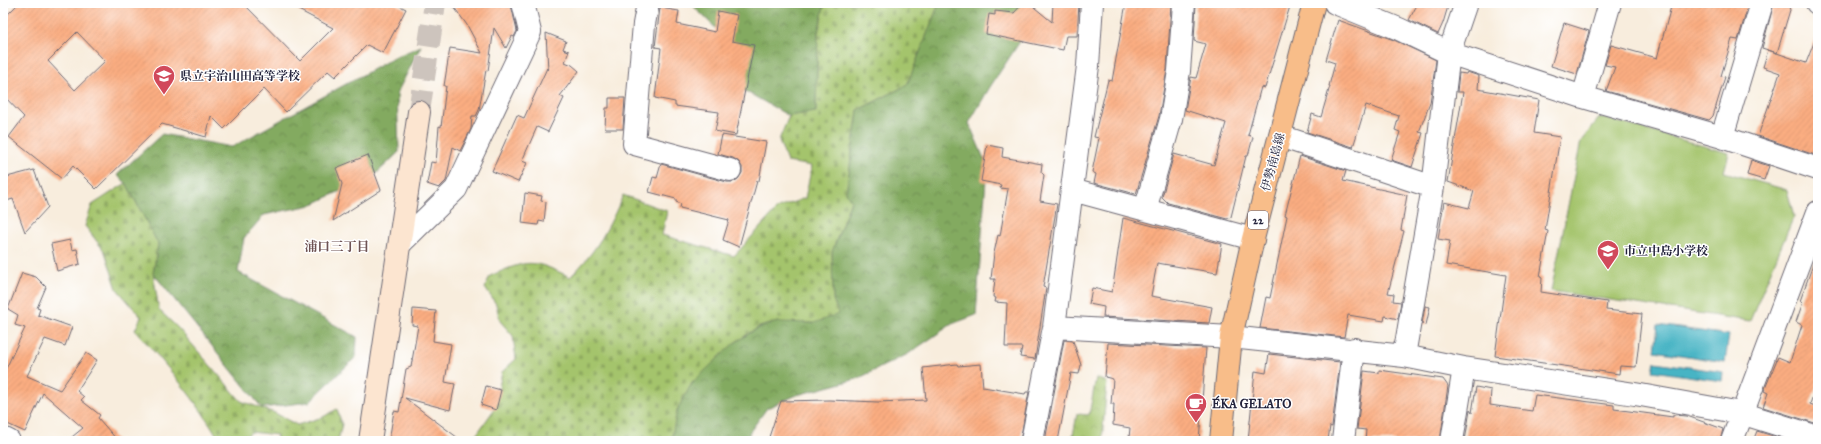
<svg xmlns="http://www.w3.org/2000/svg" width="1821" height="444" font-family="'IM FELL Great Primer','Noto Serif JP',serif">
	<style>
		.forest { fill: url(#forest-crowns); stroke: #52664e }
		.cemetery { fill: url(#cemetery-stones); stroke: #637354 }
		.park { fill: url(#park-crowns); stroke: #637354 }
		.pitch { fill: #a4c46c; stroke: #637354 }
		.water { fill: #47b4c4; stroke: #346b80 }
		.building { fill: url(#building-hatch); fill-rule: evenodd }
		.lines { fill: none; stroke-linecap: round; stroke-linejoin: round }
		.secondary-tunnel { stroke: #cdc4bd; stroke-width: 22; stroke-dasharray: 22 11; stroke-linecap: butt }
		.street-casing { stroke: #6d6974; stroke-width: 24 }
		.secondary-casing { stroke: #6d6974; stroke-width: 24 }
		.primary-casing { stroke: #6d6974; stroke-width: 24 }
		.street { stroke: #fff; stroke-width: 22 }
		.secondary { stroke: #fce5d0; stroke-width: 22 }
		.primary { stroke: #f8bd89; stroke-width: 22 }
		.labels { text-anchor: middle; stroke-width: 3; stroke-linejoin: round; paint-order: stroke }
		.shield { fill: #fff; stroke: #646476; stroke-width: 1 }
		.shield-label { font-size: 11px; font-weight: bold; fill: #22223b }
		.poi-label { font-size: 12px; font-weight: bold; fill: #22223b; stroke: #fff; text-anchor: start }
		.street-label { font-size: 12px; fill: #22223b; stroke: #fff }
		.neighbourhood-label { font-size: 13px; font-weight: bold; fill: #6e5354; stroke: #fff }
	</style>
	<defs>
		<pattern id="forest-crowns" width="20" height="18" patternUnits="userSpaceOnUse"><rect width="20" height="18" fill="#83aa60"/><path d="M2 6a3 3 0 1 1 6 0M12 15a3 3 0 1 1 6 0" fill="none" stroke="#6b8a50"/></pattern>
		<pattern id="cemetery-stones" width="16" height="16" patternUnits="userSpaceOnUse"><rect width="16" height="16" fill="#a4c46c"/><path d="M2 7V4a2 2 0 0 1 4 0v3zM10 15v-3a2 2 0 0 1 4 0v3z" fill="#8da85e"/></pattern>
		<pattern id="park-crowns" width="20" height="18" patternUnits="userSpaceOnUse"><rect width="20" height="18" fill="#a4c46c"/><path d="M2 6a3 3 0 1 1 6 0M12 15a3 3 0 1 1 6 0" fill="none" stroke="#8da85e"/></pattern>
		<pattern id="building-hatch" width="6" height="6" patternUnits="userSpaceOnUse"><rect width="6" height="6" fill="#fbad81"/><path d="M-1 1l2-2M0 6l6-6M5 7l2-2" fill="none" stroke="#d79570"/></pattern>
	</defs>
	<rect width="100%" height="100%" fill="#fff"/>
	<filter id="ink" filterUnits="userSpaceOnUse"><feTurbulence type="fractalNoise" baseFrequency=".025" numOctaves="2"/><feDisplacementMap in="SourceGraphic" scale="8" xChannelSelector="R" yChannelSelector="G"/><feConvolveMatrix kernelMatrix="1 2 1 2 8 2 1 2 1" color-interpolation-filters="sRGB"/></filter>
	<filter id="wash" filterUnits="userSpaceOnUse"><feTurbulence type="fractalNoise" baseFrequency=".012" numOctaves="4" result="noise"/><feDisplacementMap in="SourceGraphic" scale="16" xChannelSelector="R" yChannelSelector="G"/><feGaussianBlur stdDeviation="0.9" result="paint"/><feColorMatrix in="noise" values="0 0 0 0 0 0 0 0 0 0 0 0 0 0 0 0 0 1.4 0 .05"/><feComposite in="paint" operator="in"/></filter>
	<g filter="url(#wash)">
		<rect width="100%" height="100%" fill="#f8eddd"/>
		<path class="forest" d="M690,3H825L818,33L816,112L789,116L738,87L732,44Z
			M939,3H1032L1023,37L990,87L969,123L987,166L976,315L952,324L908,354L857,379L797,395L767,408L749,433V441H671C673,431 674,420 677,411C686,379 744,327 777,322C789,320 802,323 814,323L833,300L832,252L851,201L846,193L858,110L907,85Z
			M421,46L397,93L399,152L376,174L311,205L264,215L244,238L238,272L357,337L356,357L309,402L262,408L153,273L158,244L126,183L117,175L162,134L232,147L395,57Z"/>
		<path class="cemetery" d="M825,3H939L907,85L858,110L846,193L851,200L832,252L833,300L839,314L814,323L778,322L759,327L734,343L692,383L677,410L671,441H472L495,408L502,372L516,359L513,336L500,321L496,304L485,288L490,276C529,259 532,259 570,277C596,252 609,228 623,195L667,211L662,235L734,256L778,208L805,198L812,166L787,162L779,140L789,116L816,112L818,33Z
			M126,183L158,244L153,273L159,310L178,328L241,401L275,413L297,425L323,417L337,409L342,424L338,441H276L277,435L251,432L241,441H220C197,400 166,365 135,330L141,317L117,289L105,252L85,226L92,205Z"/>
		<path class="park" d="M1096,378L1107,382L1102,441H1072L1077,414L1089,415Z"/>
		<path class="pitch" d="M1600,117L1729,153L1724,172L1787,190L1794,216L1750,321L1551,291L1581,141Z"/>
		<path class="water" d="M1658,325L1729,335L1725,362L1655,351Z
			M1655,362L1723,372L1722,381L1653,371Z"/>
		<g id="blocks">
			<path class="building" d="M19,3H243L300,61L333,28L285,3H394L406,9L383,53L367,45L335,77L328,71L286,112L264,89L224,129L211,116L206,137L162,124L96,189L73,166L62,179L9,137L24,117L3,95V19ZM77,32L105,61L75,90L48,61Z
				M451,3H508L512,9L517,31L514,37L512,36L506,48L494,28L488,71L486,70L479,110L476,116H472L471,129L460,151L453,147L446,181L439,188L427,184L431,162L436,163L439,126L441,127L446,86H444L450,48L482,53L467,25Z
				M1023,3H1029L1052,22L1053,3H1079L1077,36H1066L1063,50L986,34L989,14L995,15V11L1014,13Z
				M1126,3H1171L1167,70L1159,116L1136,194L1094,183L1096,174L1092,172L1099,138L1094,137L1108,80L1112,81Z
				M1196,3H1291L1265,88L1261,87L1248,135L1253,137L1248,156H1246L1231,217L1227,219L1168,203L1162,197L1174,154L1214,165L1226,123L1185,110L1191,77L1196,78L1206,44L1194,41Z
				M1418,3H1449L1443,23L1438,34L1409,20Z
				M1672,3H1749L1738,40L1732,39L1721,76L1725,77L1713,116L1709,120L1606,91L1615,67L1605,65L1611,45L1657,58Z
				M1774,3L1789,7L1790,10L1777,53L1762,48Z
				M660,8L679,11L677,24L715,32L718,11L737,15L732,41L754,45L736,135L715,131L719,112L675,106V102L655,98L661,48L655,47Z
				M1338,20L1394,40L1436,60L1430,103L1419,132L1423,133L1412,167L1391,160L1400,132L1395,130L1399,116L1366,105L1353,147L1307,132L1312,114L1321,117L1330,86H1329L1335,63L1326,60Z
				M1564,23L1589,31L1577,74L1551,66Z
				M546,33L566,41L563,49L569,51L565,62L572,65L579,71L560,96L564,98L548,132L537,127L522,161L527,163L518,182L492,171L517,115L524,118L547,68L548,70Z
				M1817,35H1818V156L1758,136L1780,73L1763,67L1768,50L1806,63Z
				M1467,72L1479,76L1478,89L1539,100L1534,133L1560,137L1545,230L1548,231L1540,277L1542,278L1541,292L1607,302L1606,310L1642,314L1636,367L1620,366L1619,374L1495,356L1506,275L1446,265L1450,241L1438,239L1444,202L1469,208L1474,191L1448,182L1463,92H1457L1459,73L1466,74Z
				M609,98H625L623,129H605L606,108H609Z
				M722,135L766,142L759,181H757L739,247L723,240L729,220L680,208L681,204L676,202V199L649,192L653,177L657,178L661,164L727,182H733L738,179L742,173V167L739,162L733,158L718,154Z
				M987,145L1003,148L1002,157L1042,164L1041,172L1044,175L1040,201L1057,204L1043,287L1046,288L1035,359L1020,357L1022,347H1005L1007,303L995,302L996,298L993,297L995,279H991L994,253L998,235L1000,236L1008,189L1000,188L1001,185L981,181Z
				M368,155L381,190L333,221L342,184L336,168Z
				M1300,156L1346,171L1343,181L1407,195L1401,230L1404,231L1388,293L1394,294L1393,301L1401,302L1398,319L1385,316L1384,321L1348,315L1344,337L1260,328L1266,297L1270,298L1287,216L1285,215Z
				M1751,160L1769,166L1764,180L1747,175Z
				M34,170L48,207L25,232L13,199L3,202V178Z
				M525,193L542,196L541,201L546,202L544,222L539,221L538,225L522,223Z
				M1123,218L1222,244L1217,273L1157,263L1151,296L1212,307L1209,323L1103,317L1104,307L1089,304L1092,288L1112,292Z
				M70,240L72,250L77,249L80,264L57,271L51,244Z
				M1816,256H1818V381L1810,404L1818,407V424L1763,407L1768,393L1764,391L1778,357L1790,362L1802,325L1796,322L1803,302L1800,301Z
				M22,273L36,277L46,287L37,308L40,309L38,315L72,327L65,346L45,339L27,376L60,390L86,353L97,360L77,391L84,397L81,400L100,415L98,418L118,441H67L83,428L43,393L25,432L3,422V375L25,328L15,325L18,315L8,309Z
				M1425,306L1430,307L1426,325L1422,324Z
				M413,309L436,311L433,341L451,344L445,382L455,384L450,410L405,398L462,441H389L394,411L399,412L406,369L411,367L418,326L412,325Z
				M1064,340L1073,341L1081,365L1079,374L1071,373L1058,441H1045Z
				M1108,343L1206,348L1199,441H1133V439L1129,438L1130,428L1113,425L1114,404H1111L1113,379L1105,377Z
				M1269,354L1340,362L1332,427L1330,426L1328,441H1248L1255,371L1266,373Z
				M957,364L958,366L981,364L983,387L1025,394L1026,392H1029L1020,441H780L769,437L781,401L829,400L878,402L926,400L923,368Z
				M1379,370L1443,379L1448,386L1440,441H1365L1366,430L1357,429L1364,371L1379,373Z
				M486,386L501,390L496,410L481,405Z
				M1476,387L1491,390L1490,405L1532,411L1535,395L1614,405V409L1673,417V415L1687,416L1723,429L1720,441H1465L1470,410L1472,413Z
				M1757,431L1789,441H1753Z"/>
		</g>
	</g>
	<g filter="url(#ink)">
		<use href="#blocks" fill-opacity="0" stroke="#6d6974" stroke-width="1"/>
		<g class="lines">
			<path class="secondary-tunnel" d="M419,112L435,3"/>
			<g class="street-casing">
				<path id="street" d="M648,3L644,24L634,144L730,170
					M1335,3L1399,29L1449,53L1583,97L1722,137L1818,169
					M1817,3H1818
					M1583,97L1610,3
					M1280,136L1433,187
					M1722,137L1762,3
					M1072,190L1253,239
					M1145,210L1171,119L1179,71L1184,3
					M400,244L456,189L530,32L523,3
					M1054,327L1231,337L1404,356L1464,368L1635,394L1741,413L1818,437
					M1404,356L1433,187L1449,53L1466,3
					M3,438L9,441
					M1032,441L1054,327L1088,66L1092,3
					M1343,441L1354,349
					M1452,441L1464,368
					M1732,441L1818,212"/>
			</g>
			<g class="secondary-casing">
				<path id="secondary" d="M370,441L419,112"/>
			</g>
			<g class="primary-casing">
				<path id="primary" d="M1221,441L1231,337L1253,239L1314,3"/>
			</g>
			<use href="#street" class="street"/>
			<use href="#secondary" class="secondary"/>
			<use href="#primary" class="primary"/>
		</g>
	</g>
	<defs>
		<g id="school-pin" transform="scale(1.15)"><path d="M0 17L-7.5 6A9.5 9.5 0 1 1 7.5 6Z" fill="#d1495b" stroke="#fff"/><path d="M0-5L7-2L0 1L-7-2ZM-4 1L0 2.5L4 1V4Q0 6-4 4Z" fill="#fff"/></g>
		<g id="cafe-pin" transform="scale(1.15)"><path d="M0 17L-7.5 6A9.5 9.5 0 1 1 7.5 6Z" fill="#d1495b" stroke="#fff"/><path d="M-5.5-4.5H6V0H3Q3 3.5 0 3.5H-2.5Q-5.5 3.5-5.5 0ZM3-3.2v2h1.7v-2ZM-6 4.5H4V6H-6Z" fill="#fff"/></g>
	</defs>
	<g fill-rule="evenodd">
		<use href="#school-pin" x="164" y="76"/>
		<use href="#school-pin" x="1608" y="251"/>
		<use href="#cafe-pin" x="1196" y="404"/>
	</g>
	<g class="labels">
		<rect class="shield" x="1248" y="211" width="20" height="18" rx="3"/>
		<g class="shield-label">
			<text x="1258" y="224">22</text>
		</g>
		<g class="poi-label">
			<text x="180" y="80">県立宇治山田高等学校</text>
			<text x="1624" y="255">市立中島小学校</text>
			<text x="1212" y="408">ÉKA GELATO</text>
		</g>
		<g class="street-label">
			<text transform="translate(1273 162) rotate(-75)" y="4">伊勢南島線</text>
		</g>
		<g class="neighbourhood-label">
			<text x="337" y="251">浦口三丁目</text>
		</g>
	</g>
	<rect width="1821" height="444" fill="none" stroke="#fff" stroke-width="16"/>
</svg>
